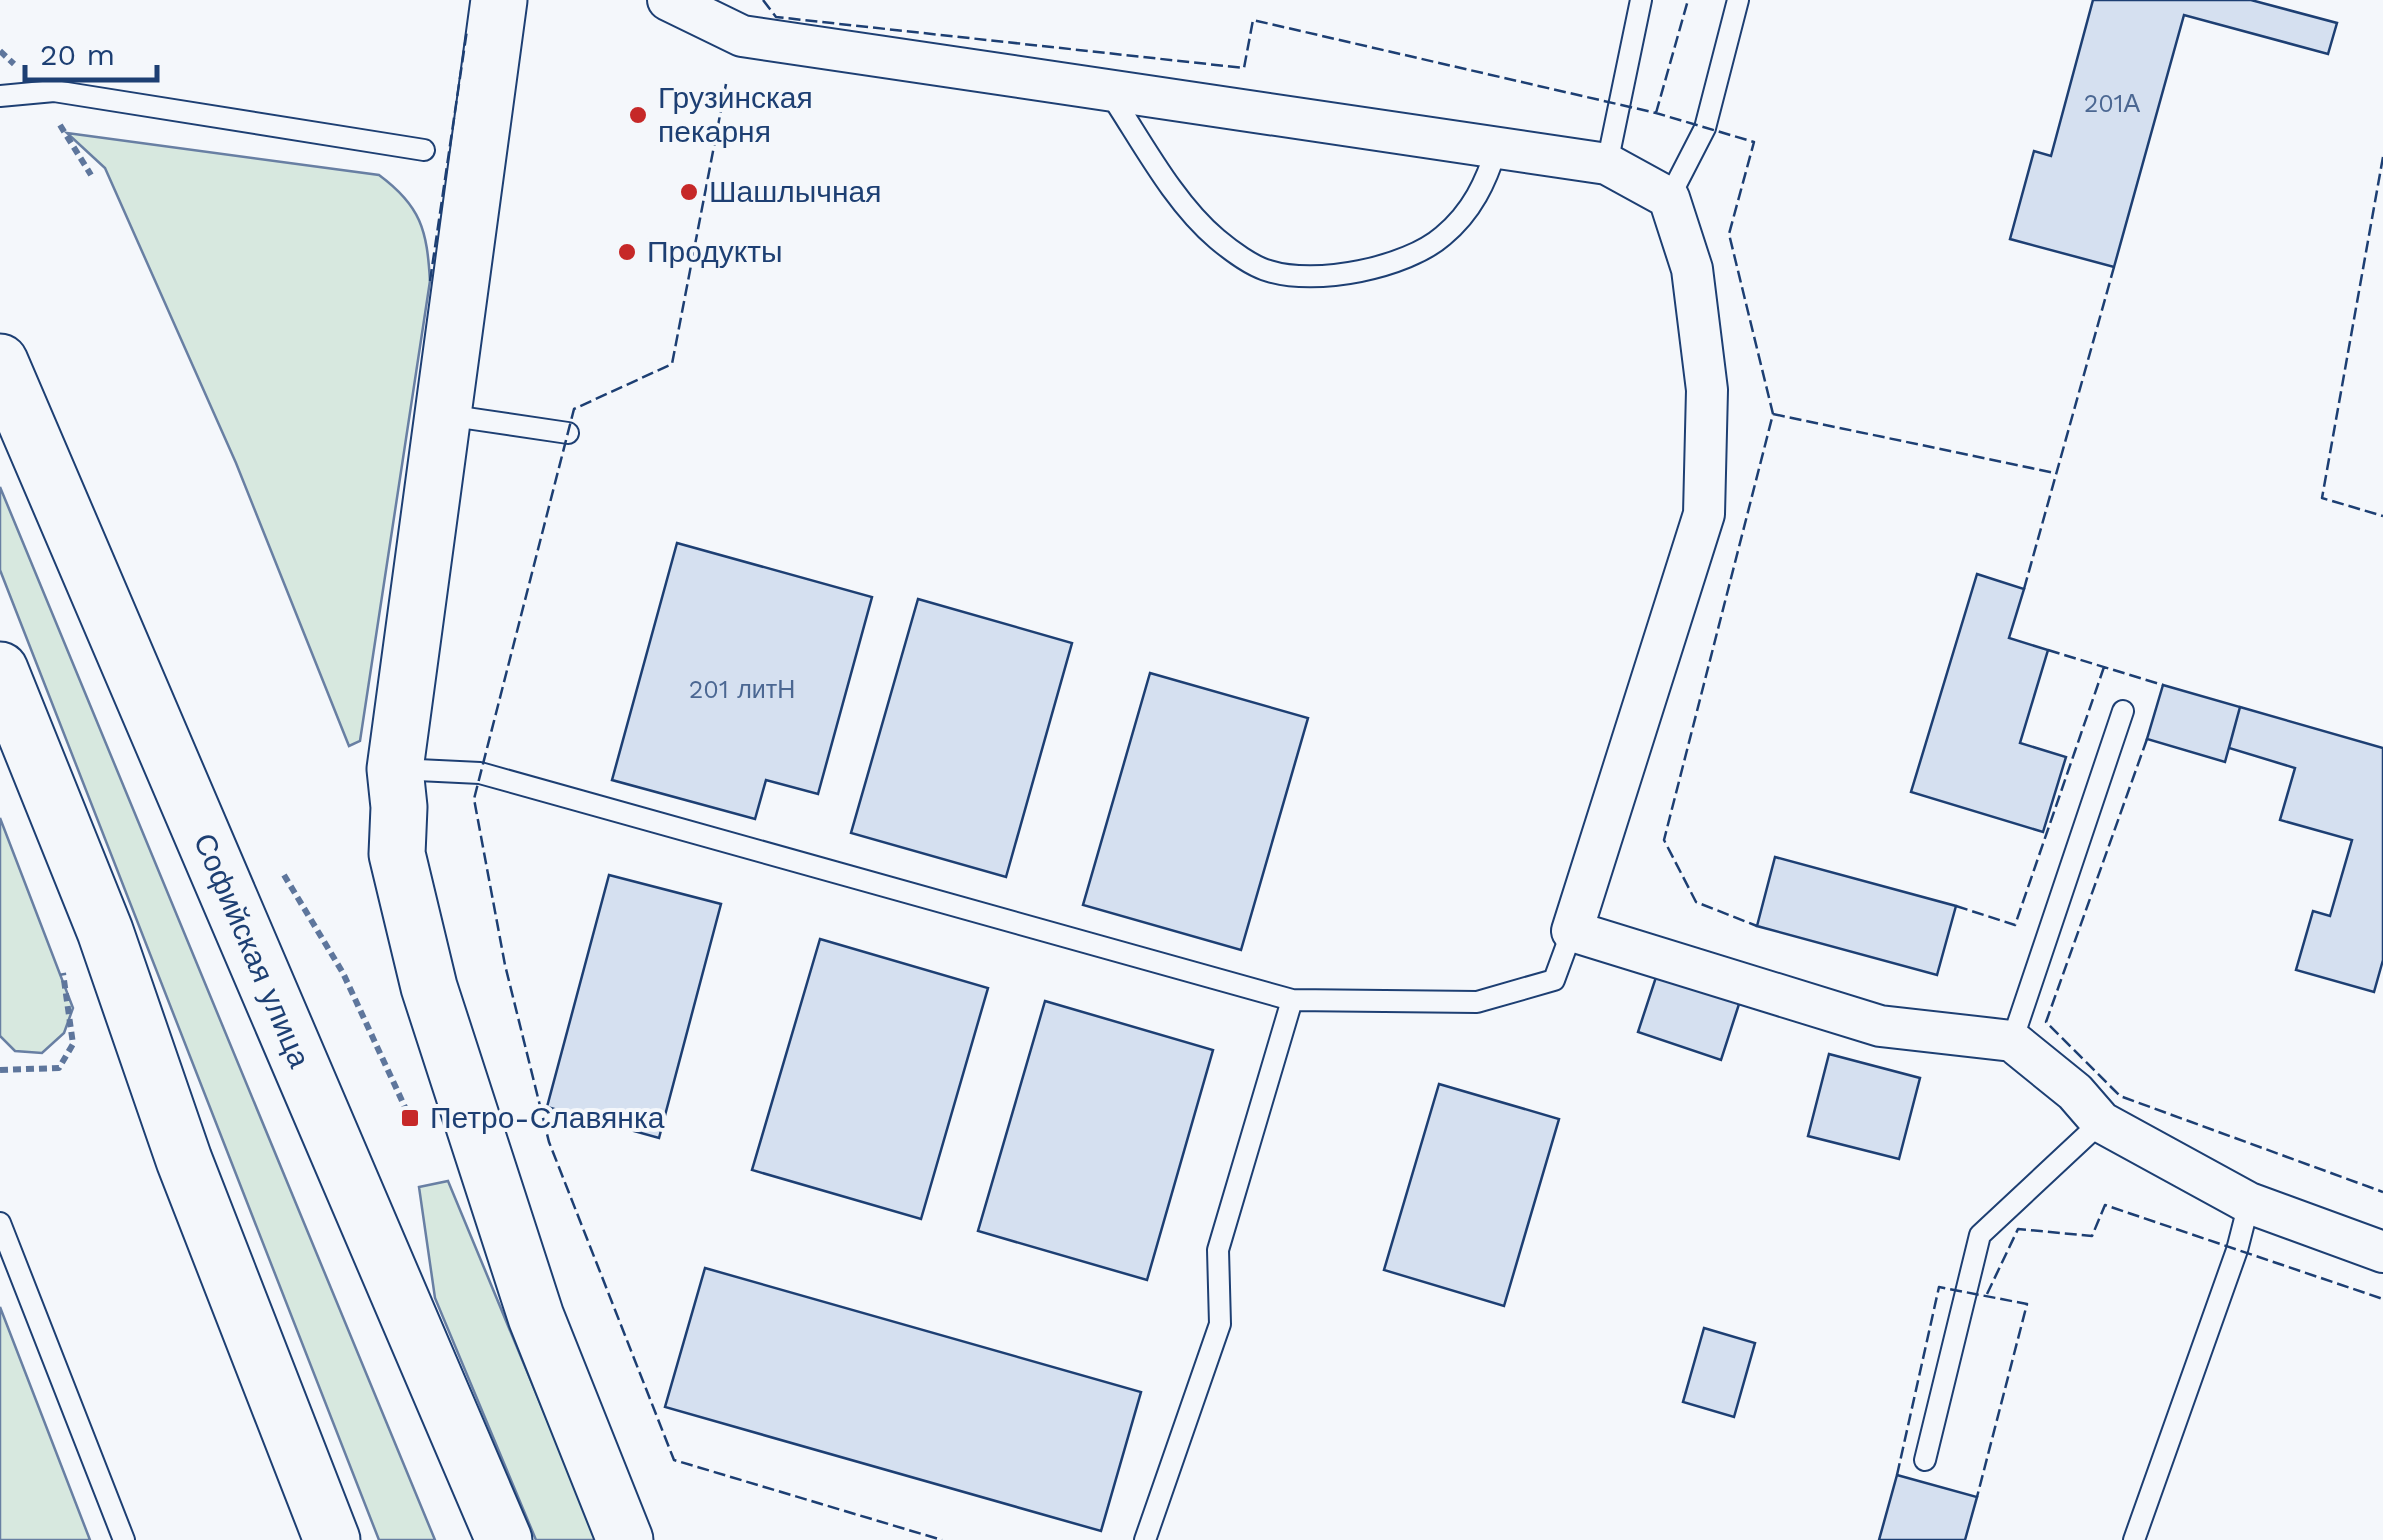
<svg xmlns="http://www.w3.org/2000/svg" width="2383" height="1540" font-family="'Work Sans',sans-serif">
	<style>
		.green { fill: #d7e8df; stroke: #687fa3; stroke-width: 2.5 }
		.building { fill: #d5e0f0; stroke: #1d3f73; stroke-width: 2.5 }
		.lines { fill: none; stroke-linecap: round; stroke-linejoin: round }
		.lane-casing { stroke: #1d3f73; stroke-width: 24 }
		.street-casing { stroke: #1d3f73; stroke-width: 44 }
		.secondary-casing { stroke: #1d3f73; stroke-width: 59 }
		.primary-casing { stroke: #1d3f73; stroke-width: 59 }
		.path { stroke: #5e769c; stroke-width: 6; stroke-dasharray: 8 5; stroke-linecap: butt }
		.lane { stroke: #f4f7fb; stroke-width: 20 }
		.street { stroke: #f4f7fb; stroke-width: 40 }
		.secondary { stroke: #f4f7fb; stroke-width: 55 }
		.primary { stroke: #f4f7fb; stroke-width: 55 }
		.fence { stroke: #1d3f73; stroke-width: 2.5; stroke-dasharray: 12 5; stroke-linecap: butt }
		.poi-dot { fill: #c62828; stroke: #f4f7fb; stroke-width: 4 }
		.labels { text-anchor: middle; stroke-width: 8; stroke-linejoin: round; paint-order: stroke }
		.number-label { font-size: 25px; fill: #4b6792 }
		.poi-label { font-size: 30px; fill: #1d3f73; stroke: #f4f7fb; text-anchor: start }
		.street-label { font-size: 30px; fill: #1d3f73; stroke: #f4f7fb }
	</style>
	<rect width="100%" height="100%" fill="#f4f7fb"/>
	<path class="green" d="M67,133L379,175C421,206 427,230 430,281L360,741L349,746L236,463L105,168Z
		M0,487L435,1540H379L0,570Z
		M0,818L73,1008L64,1033L42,1053L15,1051L0,1036Z
		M448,1181L597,1540H536L435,1298L419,1187Z
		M0,1307L90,1540H0Z"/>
	<path class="building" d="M2093,0H2251L2337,23L2328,54L2184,15L2114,267L2010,239L2034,151L2051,156Z
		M677,543L872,597L818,794L766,780L755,819L612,780Z
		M1977,574L2024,589L2009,638L2048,650L2020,743L2066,757L2043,832L1911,792Z
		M918,599L1072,643L1006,877L851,833Z
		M1150,673L1308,718L1241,950L1083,905Z
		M2163,685L2240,707L2225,762L2147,739Z
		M2240,707L2383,748V960L2374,992L2296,970L2313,911L2330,916L2352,840L2280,820L2295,768L2229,748Z
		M1775,857L1956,906L1937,975L1757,926Z
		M609,875L721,904L659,1138L547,1107Z
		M820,939L988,988L921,1219L752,1170Z
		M1657,974L1740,1001L1721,1060L1638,1032Z
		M1045,1001L1213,1050L1147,1280L978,1231Z
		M1829,1054L1920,1078L1899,1159L1808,1136Z
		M1439,1084L1559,1119L1504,1306L1384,1270Z
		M705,1268L1141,1392L1101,1531L665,1407Z
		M1704,1328L1755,1343L1734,1417L1683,1402Z
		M1897,1475L1977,1497L1965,1540H1879Z"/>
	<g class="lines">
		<g class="lane-casing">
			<path id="lane" d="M1109,92C1141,140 1173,202 1217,239C1230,250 1253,267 1269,271C1316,286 1406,268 1443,236C1472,212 1486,182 1497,147
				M0,96L54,91L424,150
				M1607,164L1641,0
				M1669,198L1705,128L1738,0
				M446,415L568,433
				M397,769L480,773L1292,1000L1477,1002L1554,980L1572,931
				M2012,1041L2123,711
				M0,1223L124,1540
				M1925,1460L1980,1235L2101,1122
				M1145,1540L1220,1324L1218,1250L1292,1000
				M2134,1540L2237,1250L2249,1203"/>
		</g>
		<g class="street-casing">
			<path id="street" d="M668,0L742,36L1607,164L1669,198L1692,269L1707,390L1704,514L1572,931L1880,1026L2012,1041L2075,1092L2101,1122L2249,1203L2383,1252"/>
		</g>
		<g class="secondary-casing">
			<path id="secondary" d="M499,0L395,769L399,807L397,854L429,987L536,1317L625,1540"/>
		</g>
		<g class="primary-casing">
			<g id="primary">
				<path id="s1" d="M0,362L504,1540"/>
				<path d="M0,670L105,931L184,1160L332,1540"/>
			</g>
		</g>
		<path class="path" d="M0,51L14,64
			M60,125L91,175
			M284,875L343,973L410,1118
			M0,1070L59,1068L73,1044L63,973"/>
		<use href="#lane" class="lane"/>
		<use href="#street" class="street"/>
		<use href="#secondary" class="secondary"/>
		<use href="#primary" class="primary"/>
		<path class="fence" d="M763,0L776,17L1244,68L1253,20L1656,113L1754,142L1729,234L1773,414L1664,840L1696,902L1757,926
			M726,84L672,364L574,409L474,799L505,965L549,1142L674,1460L942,1540
			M1656,113L1688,0
			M2383,157L2322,498L2383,516
			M430,281L467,30
			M1773,414L2055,473
			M2024,589L2114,267
			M2048,650L2163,685
			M2147,739L2046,1022L2120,1096L2383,1192
			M1956,906L2015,925L2104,667
			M1987,1294L2018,1229L2092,1236L2105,1205L2383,1299
			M1897,1475L1939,1287L2027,1304L1977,1497"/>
	</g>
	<g class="poi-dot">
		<circle cx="638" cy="115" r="10"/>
		<circle cx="689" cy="192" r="10"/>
		<circle cx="627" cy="252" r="10"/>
		<rect x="400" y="1108" width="20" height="20" rx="5"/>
	</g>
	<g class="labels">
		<g class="number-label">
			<text x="2112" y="112">201А</text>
			<text x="742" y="698">201 литН</text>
		</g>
		<g class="poi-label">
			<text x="658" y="108">Грузинская<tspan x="658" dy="34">пекарня</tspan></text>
			<text x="709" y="202">Шашлычная</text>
			<text x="647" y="262">Продукты</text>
			<text x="430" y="1128">Петро-Славянка</text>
		</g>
		<g class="street-label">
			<text dy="10" stroke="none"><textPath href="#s1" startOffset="640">Софийская улица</textPath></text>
		</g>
	</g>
	<path d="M25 65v15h132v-15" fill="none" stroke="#1d3f73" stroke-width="5"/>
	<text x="40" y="65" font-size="30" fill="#1d3f73" stroke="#f4f7fb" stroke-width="8" paint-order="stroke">20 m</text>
</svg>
